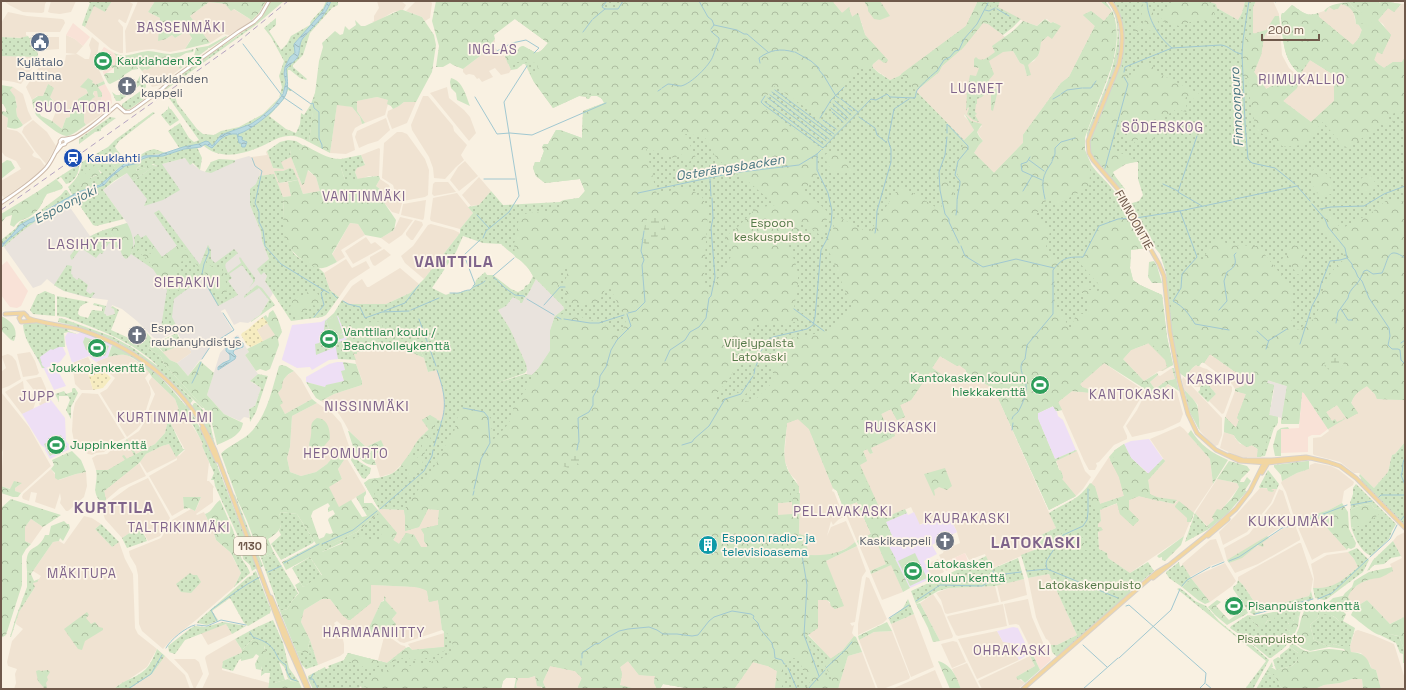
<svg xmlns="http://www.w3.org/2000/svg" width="1406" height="690" font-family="'Space Grotesk',sans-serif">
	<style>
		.residential { fill: #f0e3d2 }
		.commercial { fill: #f9e2d7 }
		.industrial { fill: #e9e3dd }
		.education { fill: #eedff5 }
		.green { fill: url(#green-dots); fill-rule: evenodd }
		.forest { fill: url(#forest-crowns); fill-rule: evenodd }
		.wetland { fill: url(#wetland-marsh) }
		.sand { fill: url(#sand-dots) }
		.pitch { fill: #d0e5c3 }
		.water { fill: url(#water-waves); stroke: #a1c8d1 }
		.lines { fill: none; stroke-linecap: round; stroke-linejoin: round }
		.stream { stroke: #a1c8d1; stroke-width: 1 }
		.secondary-casing { stroke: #cebbab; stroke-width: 4.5 }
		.primary-casing { stroke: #d7d1cd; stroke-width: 5 }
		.secondary { stroke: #fff; stroke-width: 2.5 }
		.primary { stroke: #f2d6a1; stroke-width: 3 }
		.rail { stroke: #b4a3c1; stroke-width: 1; stroke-dasharray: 6 4; stroke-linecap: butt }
		.labels { text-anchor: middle; stroke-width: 3.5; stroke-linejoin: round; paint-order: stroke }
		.shield { fill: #fdf5e8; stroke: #9a887a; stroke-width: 1 }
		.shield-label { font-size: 11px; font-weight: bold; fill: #6f594b }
		.leisure-label { font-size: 12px; fill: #27864d; stroke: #fdf5e8; text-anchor: start }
		.service-label { font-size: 12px; fill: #4e5e75; stroke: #fdf5e8 }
		.worship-label { font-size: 12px; fill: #5b616d; stroke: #fdf5e8; text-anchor: start }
		.transit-label { font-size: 12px; fill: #164399; stroke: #fdf5e8; text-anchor: start }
		.street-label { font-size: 12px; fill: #6f594b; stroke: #fdf5e8 }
		.park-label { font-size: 12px; fill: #547948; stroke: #fdf5e8 }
		.culture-label { font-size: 12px; fill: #0d838f; stroke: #fdf5e8; text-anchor: start }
		.neighbourhood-label { font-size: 13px; letter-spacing: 1px; fill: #7f648b; stroke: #fdf5e8 }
		.water-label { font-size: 13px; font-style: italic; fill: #477580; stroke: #fdf5e8 }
		.quarter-label { font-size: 14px; letter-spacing: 1px; fill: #7f648b; stroke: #fdf5e8 }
		.district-label { font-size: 16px; font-weight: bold; letter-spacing: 1px; fill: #7f648b; stroke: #fdf5e8 }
	</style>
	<defs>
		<pattern id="green-dots" width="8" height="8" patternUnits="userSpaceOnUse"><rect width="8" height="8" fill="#d0e5c3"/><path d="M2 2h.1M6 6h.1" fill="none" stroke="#adbda0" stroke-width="1.8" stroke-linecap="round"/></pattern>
		<pattern id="forest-crowns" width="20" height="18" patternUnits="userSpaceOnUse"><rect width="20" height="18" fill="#d0e5c3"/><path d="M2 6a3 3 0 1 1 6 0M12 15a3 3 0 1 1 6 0" fill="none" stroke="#adbda0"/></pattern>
		<pattern id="wetland-marsh" width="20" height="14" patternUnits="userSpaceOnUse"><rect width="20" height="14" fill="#d0e5c3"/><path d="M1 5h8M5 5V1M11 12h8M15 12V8" fill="none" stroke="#adbda0"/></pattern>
		<pattern id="sand-dots" width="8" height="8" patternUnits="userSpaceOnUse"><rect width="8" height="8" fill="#f6ecc0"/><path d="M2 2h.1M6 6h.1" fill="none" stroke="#cbc29e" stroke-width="1.8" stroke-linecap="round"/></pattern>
		<pattern id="water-waves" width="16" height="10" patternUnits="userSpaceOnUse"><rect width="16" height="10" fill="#b9dae1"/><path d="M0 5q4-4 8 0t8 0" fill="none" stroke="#9bb4b8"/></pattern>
	</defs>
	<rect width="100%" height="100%" fill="#f9f1e2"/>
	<path class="residential" d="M4,1H47L45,4L44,12L42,13L23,12L9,5Z
		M51,1H76L71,12L60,14L51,13L48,12Z
		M112,1H128L133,4L126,23H125L119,19L118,21L123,27V53H120L111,49L85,27L94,5L105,12Z
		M138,1H155L148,12L160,18L166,39L172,35L175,38L187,31L192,37L185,49L170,52L153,49L142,50L126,53L125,31Z
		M377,1H401L406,5L403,10L393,12L376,22H372L374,21V16L379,8Z
		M416,1H430L432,3L430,18L425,21L422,17L406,11Z
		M832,1H978L966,26L899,76L890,80L873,68L872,65L879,59L874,46L865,35L861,21L856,15L852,17L842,13Z
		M1000,1H1100L1112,11L1104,21L1091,11L1083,15L1095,26L1069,77L1061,83L1023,135V143L994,173L974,153L979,145L983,141L979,135L977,131L982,126L971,121L965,114L964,116L971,123L974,130L964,140L916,91L939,72L942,66L963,48L983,22L988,23L1005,37L994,50L996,52L1013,51L1020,63L1024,65L1027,76L1028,64L1034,61L1039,54L1041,42L1048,36L1057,25L1054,22L1051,23L1047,19L1043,20L1037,26L1023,21L997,7Z
		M1207,1H1245L1242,13L1238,20L1217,8L1216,5Z
		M1256,1H1273L1279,14L1282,55L1289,68L1296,74L1265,89L1254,72L1261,55L1253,33V7Z
		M209,2L225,4L250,19L251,21L229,35L224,34L210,43L190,16Z
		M1341,4L1348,6L1353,10L1356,24L1359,25L1362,30L1359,38L1353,45L1319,17L1318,13L1324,11L1326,12L1329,7L1336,9Z
		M1401,4H1405V57L1403,62H1393L1384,68L1378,64L1373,60L1377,52L1382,54L1387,31L1383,24L1378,20L1388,8L1399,7Z
		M8,12L27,16L62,19L64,20L65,23L60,32H26V35L28,36L23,38L1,37V23Z
		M66,35L75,39L83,46L76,54L66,53Z
		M46,37H59V49L46,50Z
		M92,37L99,43L97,57H98L99,70L104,81L95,85L92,84L88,78L83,84L88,93L78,99V105L70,107V117L66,118L62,129L52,121L57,109L55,102L50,97L48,84L43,96H37L32,100L26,87L43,61H65L66,55L77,54L85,59H89L91,51L89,45Z
		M495,39V47L499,53L505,56L511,70L509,73L501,75L495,68L489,71L493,77L482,82L479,78L477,79L474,75L469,74L466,75L463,72V69L484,53Z
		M1,56L38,57V60L21,84L14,82L1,80Z
		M166,57H171L180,69L171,76L165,84L152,87L142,71L145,69L147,70Z
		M1310,60L1334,75V101L1311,122L1283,101L1297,88L1296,79L1297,76Z
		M13,87L23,94L28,111L32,119L23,125L17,116L16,109L17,107L16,100L10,90Z
		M447,87L449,98L464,110L470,117L476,133L469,141L430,93Z
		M98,90L100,97H102L98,108L101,115L86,125L84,122L83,108L93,98L94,91Z
		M423,96H428L453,126L454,131L467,145L461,155L464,160L456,167L445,179L434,178L433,168L429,157L412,130L411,125Z
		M377,97L389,100L385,115L365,123L357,111V101Z
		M404,102H416L407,123L392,129L387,116L388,111L399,106Z
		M337,104L352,107L360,117L362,124L355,128L352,134L355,150L346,154L330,153Z
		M1,114L8,118L7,129L17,131L21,134L34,152L32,155L34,157L40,159L45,166L35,176L4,198L1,194V181L21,169L16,161L5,156L1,151Z
		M386,118L390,130L378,141L368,144L359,148L355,137L357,131Z
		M33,120L47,132L56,146L46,164L35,151L22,132L24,127Z
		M397,132H402L407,134L425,159L429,170L428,195L425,197L403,201L396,195L393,185L382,178L384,143Z
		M379,148L380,149L379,176H369L358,180L355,172L357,168L365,164L361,155Z
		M267,151L273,168L283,169L281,162L291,157L302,185L304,184L307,170L316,177L320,191L303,194L298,180L292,168L283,171H275L279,183L288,182L291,196L283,197L274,175L259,176L260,171L253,165L251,157L267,155L266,152Z
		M465,161L478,176L459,191L450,180L458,167Z
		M479,177L491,191L479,205L471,206L462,195Z
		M380,179L389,185L394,198L402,203L399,214L392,212L385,204L380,189L376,186Z
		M435,182H448L456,192L434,196L432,194L433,184Z
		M457,193L473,213L460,229L431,221L430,219L433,198Z
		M426,200L424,218L423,220L401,215L403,204Z
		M400,217L413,220L402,235L389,244L381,238L394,230Z
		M415,220L422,222L423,225L413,240H411L406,235V233Z
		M350,223L358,224L365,235L341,250L345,257L337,262L332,255Z
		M431,224L454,230L460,233L424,279L405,263L401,256L413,246L428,225Z
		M366,237L371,244L375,242L382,248L353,264L345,251Z
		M384,249L391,255L375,266L373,265L370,259V257Z
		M346,259L352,268L366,261L370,268L350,281L339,297L330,290L324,273Z
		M400,268L419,284L410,293L386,304H349L342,300L352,286L362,279L367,287H369Z
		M268,323L276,335L263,341L257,330Z
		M1147,342L1151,343L1171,366L1163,371H1159L1144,381L1123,359L1131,350L1147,344Z
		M182,345H185L191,351V353L177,363L170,360L162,352Z
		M397,347L402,348L424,358L428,372L437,370L442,383L445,399V413L442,421L435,419L430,415L422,420L429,429L418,440L405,461L393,473L380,477L373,454L381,440L366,447L349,431L344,422L339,414L321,401L334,394L362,385V380L356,364L353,352Z
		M30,352L35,361L39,373L37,375L23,377L17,354Z
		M8,354L12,356L16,361L21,379L9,386L1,389V372L6,368L2,357V356Z
		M1210,354L1234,371L1248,377L1244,386L1235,389L1232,384L1204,363Z
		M117,355H127L137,361L150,372L145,378L150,387L151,394L142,423L137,429L127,437L100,393L107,389L115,378L96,362L108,357Z
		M940,356L957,366L959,365L966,370V372L994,389L1056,528L1033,539L1037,549L991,569L985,554L969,560L965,553L943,563L939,555L943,553L944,550L960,543L957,532L947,512L919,525L911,507L884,519L859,465L867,461L863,451L868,449L870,454L873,453L871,448L881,414L891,409L905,416L899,405L911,400L930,371L938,377H944L932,368Z
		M88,357L95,370L88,374L93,390H81L75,384L72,363Z
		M1104,363L1145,391L1123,427L1127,436V439L1114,445L1099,462L1096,463L1097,466L1095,470H1089L1084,461L1058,402L1072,391L1093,393V391L1082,387L1080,384Z
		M1197,365L1203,368L1207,369L1213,373L1200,387H1195L1185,377L1192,368Z
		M1172,368L1175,379L1166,381L1155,389L1150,382L1158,375L1160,376Z
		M294,371L301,379L312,399L285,414L279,405L278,393L282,388V383L286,376Z
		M1214,373L1232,387V391L1224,413L1222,414L1209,401L1216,394L1206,382Z
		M39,377H41L51,400L40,406L36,393L26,380Z
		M152,377L175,399L179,410L176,411L177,413L168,420L165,433L155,444L136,454L127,439L139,431L145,421L150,406L155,394L149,383V381Z
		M1183,377L1222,418V435L1218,445L1215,446L1210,442L1200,431V424L1198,417V405L1184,389L1182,380Z
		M23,381L24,390L34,395L36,400L33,410L22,414L5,392Z
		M1168,384L1177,392L1183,414L1180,422L1163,430L1132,437L1126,426L1137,410L1147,390L1156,396Z
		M1367,386L1375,394L1377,399L1405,400V442L1395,454L1392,455L1388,472L1374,488L1359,473H1354L1340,462L1314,455L1313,454V438L1321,437L1329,431L1328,429L1334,425L1326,412L1337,405L1347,419L1353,397L1357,392Z
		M1235,391L1246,394L1237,418L1239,420L1236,429L1225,418Z
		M1,392L29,427L51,466L21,493L15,491V488L22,483L11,489L1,486L3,452L1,446Z
		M82,393L98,394L125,438L116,442L104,452L96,453L92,455L88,454L77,446L74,441L72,431L73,413L75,403Z
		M317,403L332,413L341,423L349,446L344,453L333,457L327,464L316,472L301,476L290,472L287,458L290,447L292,416Z
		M178,415L189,420L204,445L202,446L209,462L207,481H209L214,487L213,488V502L196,514L197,515L204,512L214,533L216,540L230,552L241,573L234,587L196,620L172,639L163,649L142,631L139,624L138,575L136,566L130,556L129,551L161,538L172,520L191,509L195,511L198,505L201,497H183L184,509L172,516L149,476L177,460V458L147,473L140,462L146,454L162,446L169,444L179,456L185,450L171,424L173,419Z
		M798,418L809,429L833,488L832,491L834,492L844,517L839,519L833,525L831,521L827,536L831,527L846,521L855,542L851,546L834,554L824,556L808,555L802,544L799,535L800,493L796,480L790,474L784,459L787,423Z
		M1180,426L1184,429L1210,459L1213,484L1194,512L1184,536L1130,573L1108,558L1107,553L1099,549L1098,524L1101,521L1100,510L1118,503L1119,510L1133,526L1129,510V499L1139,496L1174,504L1177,501L1155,497L1150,494L1148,480L1165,461L1150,439Z
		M1224,432L1234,435L1235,438L1240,444L1251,445L1258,449L1257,457H1247V459H1244L1220,448Z
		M126,440L135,455L108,470H96L92,458L97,455L107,454L117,445Z
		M1077,451L1085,471L1091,477L1083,489L1076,496L1064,483L1056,460Z
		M346,457L366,491L339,508L328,487L342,479L338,469Z
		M1109,457L1119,476L1124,496L1100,504L1095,487L1091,484Z
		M139,463L146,476L120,488L106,500L104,491Z
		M1315,463L1331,466L1339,470L1354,482L1353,485L1344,491L1342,503L1329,510L1295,520L1286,492L1281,483L1282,481L1297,473L1309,469L1310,465Z
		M51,469L59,480L76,474L86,472L87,486L84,497L68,511H66L60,503L61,499L60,493L55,509L35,502L37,493L31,492L29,501L23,499L22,497L23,494Z
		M148,478L170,518L160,536L148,541L140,526L122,538L105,519L101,507L102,505L111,500L129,487Z
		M1217,479L1237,483L1239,487L1214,520L1207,526L1195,513Z
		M1260,488L1277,489L1271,503L1247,532L1223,545L1219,532L1235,516Z
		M1279,489L1283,491L1292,519L1261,541L1227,560L1224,548L1249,534L1273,503Z
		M792,502V515H778V503Z
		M857,502L871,535L857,541L843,507Z
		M379,509L404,510L405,516V531L419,527L428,509L439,510L438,525L424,534V541L427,545L428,547H421L414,535L406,534L399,544L393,540L397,533L379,512L378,510Z
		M84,516L92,518L101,524L95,529L112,547L119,542L125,559L133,574L135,628L138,634L157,649L147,667L128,680L120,684L114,689H14L16,683L15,674L17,669L8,666L7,662L12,641L23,629L16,624L17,615L35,587L33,584L34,582H37L41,576L33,571L53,542L59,541L64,544Z
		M31,519L43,527L31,544L25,541V527Z
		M1319,519L1340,542L1347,550L1324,553L1312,560L1297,525Z
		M1295,525L1300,538V540L1258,564L1235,573L1229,563L1239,558L1282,529Z
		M1405,532V619L1404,617L1390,624L1367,600L1354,608L1348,597L1350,591L1360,583L1393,571L1390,564L1402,558L1393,541L1397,536Z
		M875,538L886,564L870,571L859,545Z
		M1216,539L1224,561L1210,566L1190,577L1182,564L1210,540Z
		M1299,543H1301L1313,579L1311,591L1309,596L1259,609L1243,585L1238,580V577Z
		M857,546L866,571L862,577L855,622L850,623L852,626L854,625L852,633L854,636L842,651L831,660L808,634L818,628V600H827L835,609L826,561Z
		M1348,552L1354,559L1358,567L1339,583L1324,589L1313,588L1314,578L1311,564L1327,555Z
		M938,559L944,572L932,578L925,565Z
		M1225,563L1236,581L1232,586L1210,602L1191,578Z
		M891,564L903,592L882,600L871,574Z
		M1049,574L1077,635L1057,645H1051L1048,640L1046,639L1040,627L1036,617L1028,578Z
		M866,577L869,578L887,619L883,623L858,635V624Z
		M1024,579L1027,595L1001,602L997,585Z
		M371,585L415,587L423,588L427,591L428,596L438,600L442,630L404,643L400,642L391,634L396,624L392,619L397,613L384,600L381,602L367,633L348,631L337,621L334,623L342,635L344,644V653L340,656L318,665L310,640L301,622L304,610L322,599H330L337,608Z
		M995,586L999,602L947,614L945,613L941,600L936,593L949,588Z
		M933,594L941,606L953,636L952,638L940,641L920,603Z
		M1028,599L1032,617L1044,645V647L1034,651H1032L1019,625L1016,624L1009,625L1004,604Z
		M1003,604L1007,626L958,636L956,635L947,617L948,616Z
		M914,614L934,667L911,677L891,624Z
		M226,624L232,634L208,645L201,633Z
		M1358,630L1373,635L1394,644L1405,679V689H1381L1376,670L1371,668L1370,664L1361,653L1351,652L1350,646L1355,631Z
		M892,631L910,677L909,679L883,689H878L859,640L874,632Z
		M997,631L1003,642L1010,643L1019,660L977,679L958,639Z
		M444,633V647L412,650L408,644Z
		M388,636L401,645L405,646L406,648L387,663L378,660L384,637Z
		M235,639L243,652L223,661L222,670L269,683L268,689H202L209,674L205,658L206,656Z
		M953,641L957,642L966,662L952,668L941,644Z
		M862,652L876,689H838L848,656Z
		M165,656L185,675L190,689H129L152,674Z
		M1030,656L1035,666L1016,677L1025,683L1018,689H982L978,681Z
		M174,659H195L199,662L203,674L195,689H194L188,674Z
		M628,661L639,675L655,676L654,683L657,689H632L620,686L622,674L620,667Z
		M753,662L768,666L777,671L775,689H734Z
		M967,663L980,689H961L952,669Z
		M550,666L575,671L582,678L578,687L579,689H546L543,682Z
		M935,670L943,689H892Z
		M535,676L542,689H517L516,685L518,678H528Z
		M1352,679H1362L1363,689H1315L1324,685L1340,683Z"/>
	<path class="commercial" d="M73,23L90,37L83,46L75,39L66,35Z
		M104,47L114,53L116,56L115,66L109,65V67L114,68L104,75L100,64V53Z
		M105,84L111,95L112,103L101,115L98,108L102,97L98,87Z
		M7,261L28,291L21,306L17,308L10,307L1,295V266Z
		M1302,392L1304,393L1328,429L1320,435H1312L1308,437V452L1281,453V429L1299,428Z
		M965,553L968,561L946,571L943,563Z
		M1046,649L1051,660L1040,670L1033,655Z"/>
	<path class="industrial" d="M249,156L251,157L253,165L260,171L259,179L251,196L250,205L261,232L262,241L269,259L264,272L267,276L265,281L273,293L260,315L248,323L240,322L234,325L225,309L221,311L233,331L212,344L201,360L199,361L188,376L177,363L191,353V351L182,342L177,331L161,339H155L137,321L122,309L112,305L111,308L114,309L115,314L107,316L104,313L108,300L85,297L64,291L58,288L47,279L41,285L33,288L4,247L26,227L53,212L69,206L90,236L104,230L127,223L103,190L127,173L185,158L200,170L209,173L235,162V160Z
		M536,279L563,306L564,309L555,316L550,331V351L538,369L532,375H527L526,364L510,329L498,310L511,300L512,297H514L521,302L527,296Z
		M238,335L249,352L245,355L258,374L250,381L261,388L255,406L249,409V418L244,417L240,421L224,414L207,395L220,353L234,337Z
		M1268,380L1287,386L1282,418L1269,415L1274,390L1266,383Z"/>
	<path class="education" d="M336,311L349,345L339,359L329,360L312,370L310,367L297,368L282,360V359L292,325L321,322L332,316Z
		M68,332L77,334L81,332L112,343L108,357L96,362L89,356L72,363L66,344L65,337Z
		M61,343L66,354L60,362L46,368L47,369L59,365L60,368L58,371L66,386L54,390L44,369L42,368L35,354Z
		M337,362H343L345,370L342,376L344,381L333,384L325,387L306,382V377L329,364Z
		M51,400L65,418L66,441L72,448L50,459L45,450V448L41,445L22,414Z
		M1054,406L1057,412L1058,416L1063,420L1076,450L1055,459L1038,419V413Z
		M1149,439L1163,459L1149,474L1131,458L1124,444L1131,441Z
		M914,512L920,525L947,512L957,532L932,545L937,554L924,561L932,578L910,588L886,541L893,538L886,522L907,513L908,515Z
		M1013,627L1018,628L1030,653L1019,660L1011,643L1003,642L997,631Z"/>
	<path class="green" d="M87,1H112L105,12L94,6L85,27L82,25L90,3Z
		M326,1H328L323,11L308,29L297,40L295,53L290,58L285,67L284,74L286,82L284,91L276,103L257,121L242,128L221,135L212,146L209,142L180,149L168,131L180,123L189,138L194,142L199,140L169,98L178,92L175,96L177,103L180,107L197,129L203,134L214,135L221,131L239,127L263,114L279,98L282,87L279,76L284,61L271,37L264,28L276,18V25L269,31L281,50L287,44L291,36L310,25L311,21L323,8Z
		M331,1H338V5L332,8L310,33L303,55L293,65V67L307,79L306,80L300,78L290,70H288V87L292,90L291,91L288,90L284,99L269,116L286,129L296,133L300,124L301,113L304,115L311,104L316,90L309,142C303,139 296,135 289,136C279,136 271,142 262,146C244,154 220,161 203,145L206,144L210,147L215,145L224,136L229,134L239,133L252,126L261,121L271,112L279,105L286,94L288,82L286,69C289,65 294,62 297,58C301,52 298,44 303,38C314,25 325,17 331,1Z
		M509,1H832L842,13L849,7L850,8L849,9L852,17L858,13L865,35L888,60L886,63L879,59L873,63L872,67L879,73L890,80L899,76L966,26L978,1H1000L998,7L1021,19L1012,28L1003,35L988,24L983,23L963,48L942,66L939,72L916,91L964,140L974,153L994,173L1023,143V135L1061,83L1069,77L1095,26L1083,15L1091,11L1104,21L1112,11L1100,1H1105C1132,31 1106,81 1094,113C1089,124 1082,138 1085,151C1089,168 1105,178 1115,192C1121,200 1124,210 1129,219C1134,229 1140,238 1146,248L1131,250L1130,268L1133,280L1140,285L1162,295L1167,337L1173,365L1161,371L1167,367L1165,360L1148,343L1147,344L1131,350L1123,359L1104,363L1080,384L1082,387L1093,391V393L1072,391L1058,402L1062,410L1056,411L1053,406L1038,413V419L1055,459L1076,450L1077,451L1056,461L1059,470L1061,471L1063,477L1062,479L1076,496L1049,510L994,389L966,372V370L959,365L957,366L940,356L932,368L944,376L940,379L938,377L930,372L911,400L900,405L905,417L897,420L891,409L881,414L890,433L894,432L895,436L863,451L867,461L860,465L884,518L905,509L907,513L886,522L893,538L886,541L896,559L886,564L875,538L859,545L857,541L871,534L857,502L843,507L837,491L833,488L809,429L798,419L787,423C785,440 780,459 790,474C793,479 796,482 799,487V534L805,536L802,544L807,546L808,555L824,556L835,609L831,606L830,602L827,600H818V628L808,635L831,659L842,651L838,689H775L777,671L768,666L753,662L734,689H692L663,684L661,687V689H657L654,683L655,676L639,675L628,661L620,667L622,674L619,689H579L578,687L582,678L575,671L550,666L546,674L542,673L528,678H506L503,681L501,689H362L361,686L358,689H313L308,679V676L325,667L326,669L329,668L328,666L344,660L348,653L387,663L406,648L409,647L412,650L444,647V633L438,600L429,602L427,591C417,584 384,585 371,585V603L350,620H348L337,608L343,542L322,552L321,549L357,532L379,512L397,533L393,540L399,544L406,533L414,535L421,547H428L427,545L424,541V534L421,529L438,525L439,510L428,509L419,527L405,531V516L404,510L379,509L364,483C373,477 385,478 393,473C405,465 410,451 418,440C421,436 425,433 429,430L422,420L430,415L435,419L442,421C448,404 443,387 437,370L428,372L424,358L419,348L405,345L369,344L364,346L354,352H357V354H355L353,352L356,360L338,359L335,343L342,341V342V341L347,339L338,316L326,320L329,329L324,330L325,321L334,313L342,300L349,304H386L410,293L424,279L460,233V229L473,213L468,207L479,205L491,191L503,205L560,202L564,200L579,198L585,191L580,179L545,183L536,176L533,168L535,162H540L544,151L542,147L544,144H548L556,130H560L582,138L583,111L604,103V100L597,96H591L589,99H587L586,97L579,96L553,108L534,82L525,64H523L517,69L511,70L505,56L516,52L520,47L523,46C537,53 537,57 548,43L515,19ZM463,236L483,243L501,244C512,255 526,262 533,276L529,284L525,286L524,289L518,292L511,289L493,275H487L485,272L476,280L475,284L470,290C464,290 461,293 456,293C452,293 450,293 446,295L432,288L456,252ZM536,279L563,306L564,309L555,316L550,331V351L538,369L532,375L525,374L497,383L525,373L527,370L526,364L510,329L498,310L506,306L513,297L520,301V303H522L525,297L527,296ZM792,502V515H778V503Z
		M1107,1L1115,10L1118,20L1120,52L1116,66L1087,140V133C1100,98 1135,35 1107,1Z
		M1112,1H1207L1216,4L1217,8L1238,20L1242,13L1245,1H1256L1253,7V33L1264,37L1261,55L1254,72L1266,89L1296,74L1298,77L1296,79L1298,82L1297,88L1283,101L1311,122L1334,101V75L1310,60L1301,73V75C1282,60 1283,38 1281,16L1282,13H1284L1292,5C1301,11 1307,18 1318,13L1319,17L1353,45L1359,38L1362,30L1359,25L1360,12L1353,7L1349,2L1377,1L1380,3L1382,1L1401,4L1394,12L1388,8L1378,20L1391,35L1382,54L1377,52L1374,60L1378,64L1384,68L1393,62H1402L1405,57V400L1377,399L1375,394L1367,386C1359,391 1354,394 1351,403L1358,413L1347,419L1337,405L1326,412L1332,421L1335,419L1337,422L1344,419L1343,417L1345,419L1328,429L1304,393L1302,392L1299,424H1282L1281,423L1287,386L1268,380L1267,383L1274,385L1269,415L1278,417L1277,425L1274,428L1265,456L1257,457L1258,449L1252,445L1247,447C1241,444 1236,440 1234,435L1224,432L1225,417L1236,428L1239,420L1237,418L1246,394L1235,391V389L1244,386L1248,377L1234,371L1210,354L1204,363L1202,362L1199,366L1196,365L1192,368L1185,377L1180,373L1172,339L1166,273L1160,254L1140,229L1129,204L1139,201L1143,195L1138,179V162C1126,162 1116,168 1104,171L1121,57V18Z
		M256,23L257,24L164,91L163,90L174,79Z
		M28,36L30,39L31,37H36L38,57L1,56V37L20,38Z
		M141,74L146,83V87L141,93L144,99L130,109L125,110L122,107V104L142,90L140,85L120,101H116L112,92L116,95H120L121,90L117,87L120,86L123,88V90L125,93L129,89L132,88L131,87L136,83Z
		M969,80L973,83L974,82L984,86L986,93L982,97L977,99V104H976L975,112L977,114L975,115L979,122L973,120L967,114L969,108L968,107L966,111L967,92L971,91L970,86H968Z
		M168,106L170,109H171L179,120L170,126L161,115L168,109Z
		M153,112L155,113L119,141L115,147L117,150L113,153L112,157L108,158L115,167V171C109,177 102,187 93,186V184L90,181V178L102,173L98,169L101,160L79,186L81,185L86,189L73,196L68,187C77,179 80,173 82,162L108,147L115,140Z
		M110,117L116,118L101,129V131L95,132L79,144V139Z
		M288,140L296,141L304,146L299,150H290L291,157L281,162L284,169L273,168L267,151L280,142Z
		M197,147L202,158L200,170L193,163L190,165L185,158L162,164L180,190L163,200L144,206L147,199L133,181L153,167L158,166L153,164L146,168L136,171L137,168L140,166L143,158L150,156H163L184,149Z
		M154,149L166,153L144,156L138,159L131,160L124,164L123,157L125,159L142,154L147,151Z
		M361,155L365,165L357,168L355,172L358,180H345L341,168V159Z
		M219,159L235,160V162L211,173L205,172L211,162Z
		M79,164C80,172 74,183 66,184L61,177L57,180L56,179Z
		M290,168L293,169L298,180L279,183L274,171H283Z
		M114,174L113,180L114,181L103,190L124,219L96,226L93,225L74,197L89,189L104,185Z
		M274,174L283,197L285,238L294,254L299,258L319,268L324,273L330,290L339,297L326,315L322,317L291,321L265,281L267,276L264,272L261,275L257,269L269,259L262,241L261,232L250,205V189L256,184L259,176Z
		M65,190H67L71,196L69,198L52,206L22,225L1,245V240L15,229L20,222L32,217L61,195Z
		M73,198L76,204L71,208L69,206C43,214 23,229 4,247H3L7,241L29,223L33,222L46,212L50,211L55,207L66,204Z
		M159,210L200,265L208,245L211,250V259L215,263L234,249L238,253L226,263L225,266L228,273L241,263L239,258L240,257L255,278V281L249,288L253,282V280L242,265L229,274L232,278L228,281L238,295L218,306L202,278L174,299L172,317L177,327L164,334L162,332L163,328L161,327L167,290L153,269L131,254L135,243L134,237L138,234L141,238L146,235L162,257L177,246L154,213Z
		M104,230L108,233H111L117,242L120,250L109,243L102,254L100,253L96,258L81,248L72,260L71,259L70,256C79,243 90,235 104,230Z
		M67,265L72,266L71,274L73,275L72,276L77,280L79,278L88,285L86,291L90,294L93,292L95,293L91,298L64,291L54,285Z
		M257,285L262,288L275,305L251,322V321L260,315L269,300L259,288L244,298V296Z
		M45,291L55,295V316L33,314L30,310L37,295Z
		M57,296L89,302C82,305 79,305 78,314L80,316L88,318L92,310L102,311V307L93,305L94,303L106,306L104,313L107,316L115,314L114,309L111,308L112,306L119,310L111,330L131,339L136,343L147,336L140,327L141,326L153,340L154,343L148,348L161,357L164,364L204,408H202L169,376L193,400L190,404C155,359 114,334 58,322L59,318L64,319L113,337L133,348L160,368C133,341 100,330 65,317L57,316Z
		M30,322L47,324L72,330H68V331L77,334L68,332L64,333L65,347H59L52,350L51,349L40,357L42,365L45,368H42C36,353 24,342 23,325L25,323Z
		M324,330H330L332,337L335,336L337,342H333V348L316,355L315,344L319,343L322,338L325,339L326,336L323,333Z
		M177,333L182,345L163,352L155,342L156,341L162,340Z
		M1213,373L1206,382L1216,394L1208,402L1198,392L1200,390V387Z
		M258,374L268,376L256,412L250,422L249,409L255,406L261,388L254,383L250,381Z
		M73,388H75L78,393L71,407V419L66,410L70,400L68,396H59V402L55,394L64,391L66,394L72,392V389Z
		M194,403H196C213,419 209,424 215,444H214L203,424L192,406Z
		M187,405L198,424L214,457L257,568L252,571L250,565L243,559L241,543L215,486L214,480H211L214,473L202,446L203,444L193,425L187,418L182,419L178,415L173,419L171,424L183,449H185L176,457L169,444L162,446L146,454L140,462L104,491L106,500L101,502C90,491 99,483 96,470H108L125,460L122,456L124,455L127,459L134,455L126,440L127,439L136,454L155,444L165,433L168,420L177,413L175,411Z
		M1405,442V526L1360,480L1361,478L1359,476L1360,474L1374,488L1388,472L1392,455L1395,454Z
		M1124,444L1131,458L1148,474L1163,459L1165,461L1148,480L1150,494L1155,497L1177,500L1174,504L1139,496L1129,500V510L1139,520L1133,526L1120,514L1117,503L1100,510L1101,521L1098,524V527H1101L1103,530L1098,532L1099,549L1107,553L1108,558L1130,573L1148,562L1154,571L1130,591L1131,593L1059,656H1056L1052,652L1051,645H1057L1077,635L1049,574L1028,578L1021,555L1037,549L1033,539L1056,528L1049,513C1066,502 1078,501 1090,483L1095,487L1100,504L1124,496L1119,477L1109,457L1115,450Z
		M351,447C356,461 359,462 371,468L370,473L365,479L362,478L349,457H351L352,453Z
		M1268,470L1279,484L1277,489H1271L1274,491L1272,492L1268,491L1267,488H1260L1259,487Z
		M1356,484L1396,524L1392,531L1389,539L1371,556C1360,551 1355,538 1351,527L1353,528L1381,510L1374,508L1371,504C1363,505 1356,505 1350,511L1351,505L1350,503L1353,494V488Z
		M233,494L235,495L263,566L260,568Z
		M281,512L297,514L314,541L313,543L281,560L271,544L281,535L279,531L281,525L279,515Z
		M1195,513L1209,529L1185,542Z
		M101,524L119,542L112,547L95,529Z
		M140,526L147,541L127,548L122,538Z
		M1393,541L1401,556L1391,558L1384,564L1374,565L1369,570L1367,571L1373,560Z
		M1357,548L1369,560L1363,572L1327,599L1324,600L1315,598L1313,588C1334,589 1343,580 1358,567L1354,559L1348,552Z
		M240,553C241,561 248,565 250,573L234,587L241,573L232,555Z
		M274,553L298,593L292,601L287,609L280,611L261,558Z
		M986,556L992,569L1018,558L1024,579L995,586L949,588L938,591L916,604L911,591L959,569L968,567L972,563Z
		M310,557L322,576L303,587L292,568Z
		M1179,562L1180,567L1183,565L1191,578L1182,587L1169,578L1166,573V572Z
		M27,571L30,572L33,571L31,574L34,581L39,579L37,582L33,583L35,587L19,612L11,637H10L16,617L27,587Z
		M256,571L271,610L270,613L248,626L244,623L230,598L212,611L218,620L217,621L207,625L197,623L198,621L248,577L253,575V573Z
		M190,573L193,575H197L201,582L191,593L181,592L176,584Z
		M1238,580L1243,585L1259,609L1309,596L1311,591L1313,599L1301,606L1264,612L1254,615L1248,611L1233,589V587L1237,584Z
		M1179,588L1184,591L1195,601L1206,606L1219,621L1237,636L1250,643L1269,660L1253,689H1245L1266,661L1177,589Z
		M908,599L914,614L891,624L889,619L903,608Z
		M1299,608L1301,610L1299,618L1298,616L1294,618L1295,620L1289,623L1285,628L1290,631L1289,635L1290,636H1294L1284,648L1271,658H1269L1249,641L1230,628L1231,626L1248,615L1258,627L1266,623L1268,620L1271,621L1275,612Z
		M1322,610C1328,614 1335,616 1339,621H1343L1355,628L1350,646H1340L1335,644L1327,646L1314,640L1310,625L1319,617L1317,612Z
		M273,620L283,643L289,668L299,682C280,681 292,671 279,662L285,680L274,683H269L270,673H265L261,676L262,664L267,658L264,645L253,639L242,650L235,639L255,628Z
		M223,622L246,626L232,634L226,624L185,640L175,654L169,652L168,646L191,628L195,626L205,627Z
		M1388,634L1399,636L1405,652V663H1403V654L1400,653L1396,643L1380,635Z
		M310,640L318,665L306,669L302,665L296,651L312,653L308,647Z
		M1290,647L1298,653V660L1292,666L1276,670L1273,660L1278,657L1280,658V655Z
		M157,649L165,656L152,674L129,689H114C123,680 137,678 146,669C151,664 154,656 157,649Z
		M243,652L241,661V659L239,660L233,671L222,668L223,661Z
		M1272,662L1273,667H1271L1268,675L1274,673L1280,686L1284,689H1256Z"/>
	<path class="forest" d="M155,1H266L259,13L251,21L250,19L234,9L231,11L225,4L209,2L190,16L210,43L185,49L192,38L187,31L175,38L172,35L166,39L158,41L160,18L148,12Z
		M270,1H284L257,24L256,23L263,16Z
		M436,1H607L603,7L618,9L623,1H832L842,13L849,9L852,17L858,13L865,35L888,61L884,63L879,59L872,65L873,68L862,67L832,99L820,118L775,86L764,99L763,107L824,150L817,159L819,172L804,190L829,213L821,236L803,222L787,247C802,269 799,282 794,308L810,320L771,325L759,324L747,332L740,344L736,366L728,381L712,398L716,401L749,387L751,390L743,396L744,402L756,400C760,392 769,388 774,380L772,367L784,339L826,332L853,310L824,239L833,231L835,215L869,233L895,193L903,187L942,211L938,175L952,187L954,195H956L957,202L961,184L957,173L958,163L964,140L974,130L964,113L971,121L982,124L977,132L979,136L983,141L979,145L974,153L994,173L1023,143V135L1061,83L1069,77L1095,26L1083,15L1091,11L1104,21L1113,11L1116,33L1113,62L1085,137V150L1091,164L1089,187L1058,204L1049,197L1035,215L1050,232L1046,247L1059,264L1053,288L1056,310L1064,316L1068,327L1070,329L1077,313L1089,315L1088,298L1083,296V293H1080L1075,288L1077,286L1080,288L1084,281L1088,285L1089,290H1094L1097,293L1101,287L1076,259L1083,257L1099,226L1118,219L1129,218L1146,248L1131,250L1130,268L1133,280L1140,285L1162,295L1167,337L1173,365L1171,366L1151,343H1148L1131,350L1123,359L1144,381L1157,373L1158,375L1150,382L1155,389L1166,381L1175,379L1172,368H1174L1179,391L1168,384L1156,396L1104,363L1080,384L1082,387L1093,391V393L1072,391L1058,402L1062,410L1056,411L1053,406L1038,413V419L1059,470L1061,471L1063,477L1062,479L1076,496L1049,510L994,389L966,372V370L959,365L957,366L940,356L932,368L944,376L940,379L938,377L930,372L911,400L900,405L905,417L897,420L891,409L881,414L892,438L871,448L873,453L870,454L867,449L863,451L867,461L859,465L893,538L886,541L910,588L903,592L891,565L871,574L870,571L886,564L875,538L859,545L857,541L871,534L857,502L843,507L837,491L833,488L809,429L798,419L787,423C786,440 780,459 790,474C793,479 796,482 799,487L791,488L789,502L778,503V515L792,514L793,494L800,493L799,534L805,536L802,544L807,546L808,555C825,556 842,554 855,542L857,546L826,561L844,606L835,609L831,606L830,602L827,600H818V628L808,634L805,638L820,653L817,654L810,649L818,671L825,670L826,679L830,681L834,689H804L810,684C806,673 801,671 800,659L792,658L789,655L783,669V684L781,689H775L777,671L768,666L753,662L734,689H692L663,684L661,687V689H657L654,683L655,676L639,675L628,661L620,667L622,674L620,685L632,688V689L620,688L619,689H579L578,687L582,678L575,671L550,666L543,682L546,689H542V687L537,686L535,676L528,678H518L516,685L517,689H514L516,678H506L503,681L501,689H368V688L362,686L376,672L388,670L397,665L402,664L412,666L439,660L454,650C452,642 451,634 442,630L438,600L429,602L427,591L423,588L415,587L371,585V603L350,620L343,616L330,599H322L304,610L301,622L310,640L308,647L313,654L296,651L280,611L287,609L292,601L299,593L295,585L300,582L303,587L322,575L310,557L286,570L282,562L316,544L297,514L281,512L279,515C285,528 277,533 268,539L274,553L261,558L247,521L238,501L221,454C224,449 242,440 249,434C267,417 272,389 279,366L281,365L286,366L294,371C286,375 282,379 282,388L278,393L283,403L280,405L285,414L312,399L317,403L292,416L290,447L287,458L290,472L301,476L316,472L327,464L333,457L344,453L346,457L338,469L342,479L329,487L339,507L351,500L362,517L367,516L356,497L366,491V494L364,497V503H372L397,533L393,540L399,544L406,533L414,535L421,547H427V545L424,541V534L421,529L438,525L439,510L428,509L419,527L405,531V516L404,510L436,464L451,434L454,432L459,411L462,408L486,412L491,419L493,440C501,432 515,420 513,408L530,383L532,375L538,369L550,351V331L555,316L563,314L568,317H573V314L581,315L584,320L601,321V327L611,323L614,332L617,333L623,329L626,320L610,288H605C601,307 587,306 570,304L564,285L567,275L568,269L565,267H558L561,270V278L558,285L563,306L533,276L529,269L523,262L515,257L514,243L516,239L519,216L528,213L547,212L559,207L561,201L579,198L585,191L580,179L545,183L536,176L533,168L535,162H540L544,151L542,147L544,144H548L556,130H560L582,138L583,111L604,103L598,92L579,96L553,108L534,82L530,74L538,70L537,63L516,62L508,64L505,56L516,52L520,47L523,46C537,53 537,57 548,43L515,19L494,35L495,39L484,53L463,69L453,65L450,63L443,67H436L439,46L432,21ZM685,134L704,136L715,156L727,168L750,183L775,205L756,208L733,232L725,235L733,253L712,289L706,288L704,276L708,209L702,197L692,190L682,187L657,195L646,148L674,158L681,154L685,164L696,158ZM328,503L330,506L328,508V512L333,510L335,514L329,518L328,520L333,533L330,534L326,533L324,537L319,539L311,516L313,511ZM378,513L382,540L366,541L362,535L322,552V549L357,532Z
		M864,1H880L890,16L880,20L874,19L868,11V8Z
		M978,1H986L991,4L989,11L990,16V22L988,23H983L963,48L942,66L939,72L916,91L901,74L966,26Z
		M1175,1H1207L1213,4C1213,7 1215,13 1214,16C1212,24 1202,20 1197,21C1192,21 1184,24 1179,26L1162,21L1159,12L1172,7Z
		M1359,1H1377L1380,3L1382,1L1401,4L1394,12L1388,8L1378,20L1391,35L1382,54L1377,52L1374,60L1378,64L1384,68L1393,62H1402L1405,57V122L1395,113L1392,114L1388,118L1393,121L1385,126L1379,124C1369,134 1358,142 1345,148L1323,122L1302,145L1284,147L1267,137L1256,130L1250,99L1248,78H1243V57L1246,36L1266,30L1275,16H1279L1280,25L1266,33L1264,37L1261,55L1254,72L1266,89L1296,74L1298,77L1296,79L1298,82L1297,88L1283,101L1311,122L1334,101V75L1310,60L1299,73C1282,59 1283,36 1281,16L1282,13H1284L1292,5C1301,11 1307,18 1318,13L1319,17L1353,45L1359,38L1362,30L1359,25L1356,24C1355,12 1352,7 1341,4L1338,9H1336L1334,10L1329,7L1326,12L1324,11C1329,4 1341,3 1349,2L1353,7L1360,12Z
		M1136,4L1146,5L1155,15V20L1159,22L1153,27V30L1150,31L1145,27L1140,28L1139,32L1135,31L1134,26L1142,24L1145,21L1144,18L1141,17L1143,7Z
		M400,10H403L422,17L434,35L436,45L432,72L416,102H404L399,106L393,109L391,106L387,104L388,100L377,97L357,101V111L365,123L362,124L360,117L352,107L337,105L330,153L309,142L319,61L323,47L322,43L335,31L340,35L343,34L345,26L349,30L356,25L355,20L361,26H365Z
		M1045,19L1051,23L1053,22L1061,26L1052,39L1048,36L1041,42C1039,58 1039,55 1028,65L1031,75L1027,76L1024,65L1020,63L1013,51L1003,52L989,61L994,74L989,80L988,85L998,90L993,111L991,110V93L987,95L984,86L974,82L972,85L969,80L970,75L976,76L979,68L974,67V59L976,57C982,64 989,56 995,52L992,46L1013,31L1023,21L1037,26Z
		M226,36L227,37L210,48H208V49L180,69L171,57L167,58H166L147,70L145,69L142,71L138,66L137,67L138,69L132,70L124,75V77L110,84L108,83L104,75L106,73H114V68L109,67V65H115L116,56L114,53C125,59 136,52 148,51C155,51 162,54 170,54C178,53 186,51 194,49L193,52L186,53L181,56L180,53L181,56L177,58L179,63H182L194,56L196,48L208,46Z
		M1120,61L1124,72L1129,75L1137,73L1141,63L1151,65L1158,73L1200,94L1196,101L1191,97H1186L1185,100L1187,109L1186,112L1177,109L1154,123L1155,134L1152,141L1148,137L1136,140L1132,146L1128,143L1129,133L1122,119V113L1120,112L1109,149L1129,156L1135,162L1126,164L1113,172L1115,176L1125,189L1122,191L1094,159L1090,153L1089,142Z
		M88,78L93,81L92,83H94L95,85L104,81L105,84L98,87L102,93V97H98L97,91H94L93,94L95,97L93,98L87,105L84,106V122L86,125C80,129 73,135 67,136C61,137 40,120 36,115C34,111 33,105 32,100L38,96H43L48,84L54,88L50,97C54,102 58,105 56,112H54L53,109L49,106L47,107L46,109L41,110L39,112L41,116L52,121L62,129L66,118L70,117V107L78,105V99L88,93L86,89L80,87Z
		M451,78C463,81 466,96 470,106L457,100L456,93L451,88L450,82Z
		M1,85L13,87L10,90L15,97L17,107L16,109L17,116L23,125C18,130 13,129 7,127L8,118L1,114V111L6,112V109L3,104H1Z
		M304,145C316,151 327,159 341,159V168L345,180C357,180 368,176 379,176L380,179L376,186L380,189L385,204L396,220L394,230L381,238L365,235L358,224L350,223L332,254L337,262C331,265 325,269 319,268C306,266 286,249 284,235C283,223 284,210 283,197L291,196L288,182L298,180L303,194L320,191L316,177L308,170L304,184L302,185L291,157L290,150L294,146H297L298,150H299Z
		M117,150L123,157L124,164L115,171L113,168L115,167L108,158L109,157H112L113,153Z
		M829,152H834L853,171H847L845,174L842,173L840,169L837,170L836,173C829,168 826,163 825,155Z
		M143,158L144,162L137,168L136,171L146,168L148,164L158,166L153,167L133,181L127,173L114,181L113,180L114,174C118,171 121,168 125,166C133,161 136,167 143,158Z
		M101,160L103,163L98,169L102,176L101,177L96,175L90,178L93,186L85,189L81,185L77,189L74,185V183Z
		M1314,168C1324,171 1332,176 1334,187L1331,194L1323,197C1312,191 1309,179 1314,168Z
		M1364,176H1371L1378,187L1366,193L1360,185L1359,181Z
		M56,179L61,184L63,187L62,189L47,194C41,203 42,208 32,215C25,221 21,217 14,227L10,225L12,215L6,217L1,223V214L37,192Z
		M1388,199L1405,202V400L1377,399L1375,394L1367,386C1359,391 1354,394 1351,403L1358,413L1347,419L1337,405L1326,412L1334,425L1328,429L1304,393L1302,392L1299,424H1282L1281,423L1287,386L1268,380L1267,383L1274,385L1269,415L1278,417V423L1272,427L1261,457H1257L1258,449L1252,445L1247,447C1241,444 1236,440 1234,435L1224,432L1225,417L1236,428L1239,420L1237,418L1246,394L1235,391V389L1244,386L1248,377L1234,371L1210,354L1204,363L1202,362L1199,366L1196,365L1192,368L1185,377L1180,373L1172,339L1169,315L1174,308L1173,302L1181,288L1182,274L1197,257L1201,262L1215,239L1232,245L1258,246L1291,287L1292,330L1301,329L1305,322L1311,321L1317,316C1323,290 1322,277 1345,259C1343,249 1324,231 1317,222L1321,223L1326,220L1320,211L1327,209L1341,229L1371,213Z
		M127,223C133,234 138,251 126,259C120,255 121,248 117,241C115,239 113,236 111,233H108L104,230Z
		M153,245L162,257L177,246L180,250L187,249L200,265L208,245L209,248L206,264L222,269C224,277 230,288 225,295L219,296L211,290L210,285L206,280L207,275L191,259L180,262C176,272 176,279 179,290L173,293C157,283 155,260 137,252L138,250L152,254V252L145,247L146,246L152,249Z
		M1293,245L1303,247C1303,260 1308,265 1298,275L1289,263L1286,264L1282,260L1283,257L1289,255L1288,251Z
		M1154,261L1157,266L1162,283H1152L1148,277L1149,262Z
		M308,292L317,293L320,297L319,304L316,306L309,304L306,312L300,316L294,314L290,307L293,299L300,296H303Z
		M273,310C277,316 280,324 282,332L278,339L279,345L270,369L266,371L260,369L256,371L245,355L249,352L247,349L275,335L263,317L266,315L268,318L269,313Z
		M1,316C12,321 19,329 14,341L11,340L1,330Z
		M154,343L170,360L177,363L188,376L200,361L214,373L207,395L224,414L243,423C241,436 228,440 217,445L212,424L204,408L164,364L161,357L148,348Z
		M369,344C386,345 403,343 419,348L424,358L402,348L353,352L364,346Z
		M112,345C142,355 166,382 186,406L179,410L175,399L152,377C148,369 134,356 125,355C119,354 114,356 108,357Z
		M343,362L356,364L362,381V385L334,394L321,401L316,398L306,382L325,387L326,385L344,381L341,371L345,370Z
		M1184,389C1188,394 1194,399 1197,405C1198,406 1200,428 1200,431L1190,413Z
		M430,415L437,419C433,425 434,429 432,434C430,440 427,446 425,452C422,463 423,473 410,477L408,476L410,470L401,465L410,453L414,456V462L420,454L425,433L429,429L422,420Z
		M317,418C328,419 330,429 330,439L320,451L317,446H313L315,452L310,451C308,443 310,443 311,435C312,427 309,423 317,418Z
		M1288,427L1289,429H1281V456H1275L1273,446L1277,431L1281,428Z
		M1191,430C1200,445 1212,453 1228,460L1213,484L1210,459L1188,434Z
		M348,431H349L366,447L381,440L385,449L373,455L376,465C357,466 353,446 348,431Z
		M1124,444L1131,458L1148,474L1163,459L1165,461L1148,480L1150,494L1159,498V501L1139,496L1129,500V510L1139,520L1133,526L1120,514L1117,503L1095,510C1092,502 1087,492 1091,483L1095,487L1100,504L1124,496L1119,477L1110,460L1116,455L1115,450Z
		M72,451L81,460L86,472L76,474L58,480L55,478V473L51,469L54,465L52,460Z
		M130,457L133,458V461L137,460L139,463L104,491L106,500L100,502L97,493L95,490L99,482L100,474L97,470H108Z
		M1229,461L1247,466L1250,470L1241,479L1240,482H1244L1247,477L1251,481L1245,490L1246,491H1247L1228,513L1209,529L1207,526L1214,520L1212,517L1217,509L1221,510L1232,498L1239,487L1237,483L1217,479Z
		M1307,461H1309V469L1297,473L1282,481L1281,475L1274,467V465Z
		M945,468L952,486L947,490L939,487L934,490L935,495L934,496L924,474Z
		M378,478L381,483L374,491L375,497L380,493L383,498L377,506L364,483L369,479Z
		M14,481L22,483L15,488V491L21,493L18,497H13L1,493V486L10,489Z
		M183,497H201L195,511L189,508L184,509Z
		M11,499L61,515L43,527L31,519L25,527V541L31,544L26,549L22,556V585L6,635L1,638V508Z
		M220,500L233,530L240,553L232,555L230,552L216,540L214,533L205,514C212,512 214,504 220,500Z
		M1179,501L1194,513L1191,522H1187V518L1175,507V506Z
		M1342,503L1348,512L1349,529L1356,543L1355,547L1351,549L1348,548L1347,550L1319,519L1297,525L1295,520L1329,510Z
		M1371,504L1374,508L1381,510L1382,512L1369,522L1354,528L1351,527L1350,511C1356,505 1363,505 1371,504Z
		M64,521L67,524H69L70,528L63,541L60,538L59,541L53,542L33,571L30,572L27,571C24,541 38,554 45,535H49L51,526Z
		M1078,524L1081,527V531L1072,532L1063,539L1066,541L1077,536H1081L1084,539V545L1089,548L1088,551L1057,539L1063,532Z
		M1184,536L1181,545L1165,561L1162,560V557L1159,558L1157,556Z
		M1267,536L1269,538L1262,543L1264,545L1263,547L1258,545L1242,558L1229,563L1227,560Z
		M1392,567L1393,571C1389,573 1383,577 1379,578C1367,579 1353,584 1348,597L1353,605L1348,612H1346L1338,605L1329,602L1333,598L1343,596L1345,593L1352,587L1354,581L1362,576L1369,572Z
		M1191,578L1210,602L1205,604L1198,600L1182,587Z
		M384,596L386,598L385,600L397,613L392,619L396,624L391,634L368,635L367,632L381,602L384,601Z
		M1217,600L1221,602L1216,606L1229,620L1244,609H1246L1248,613L1227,625L1215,615L1208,607Z
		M1367,600L1390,624L1404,617L1405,652L1399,636C1389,633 1387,636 1380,635C1375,635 1356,619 1351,615L1354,608Z
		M920,603L940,641L933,642L928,628L916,604Z
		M1325,603L1338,607L1346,614L1343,621H1339C1335,616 1330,614 1324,615L1322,610L1317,611L1319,617L1310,625L1314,640L1327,646L1335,644L1340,646H1350L1351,652C1363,653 1367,656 1371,668L1376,670L1381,689H1363L1362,679H1352L1340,683L1324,685L1315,689H1284L1280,686L1274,674L1267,675L1266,672L1271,667L1276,670L1292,666L1298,660V653L1289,646L1293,643C1310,657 1310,650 1329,649C1334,649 1340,650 1345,651L1344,649L1329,647L1310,651L1302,648L1293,641L1299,628L1301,619L1304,611Z
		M87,612L89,615L86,618L91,624L95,622L99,627L103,628V630L85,641L82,650L78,649L64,629Z
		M1273,612H1275V617L1274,620L1271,621L1268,620L1264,625L1260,628L1255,624L1248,615L1254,616Z
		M1297,615L1299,618L1298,626L1294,635L1290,636L1289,635L1290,631L1285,628L1283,624H1289V621H1294V617Z
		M887,622L892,631L874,632L859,640L858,636Z
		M854,636L856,637L862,652L848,656L838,689H836L824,663L842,651Z
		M253,639L261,641L265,644L264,647C265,650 268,655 267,658C266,662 262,663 261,670L256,669L255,664L259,656L256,654L253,658L241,661L242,650Z
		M409,647L412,650L444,647L445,650C440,655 419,661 413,660C409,659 407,657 404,658C397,659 392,663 386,664C381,666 376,665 371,668L364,666L359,668V665L344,660L348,653L387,663L406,648Z
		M1033,655L1040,670L1025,683L1021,679L1018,680L1016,677L1035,666L1030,656Z
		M938,661C952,665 956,676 961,689H950Z
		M39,670L41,671L48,670L50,672L47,677L48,680L46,683L47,687L45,689L38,681L36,671Z
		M288,679L291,681L299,682L302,689H268L269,683H274Z"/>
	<path class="wetland" d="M651,213H656C661,217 668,229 665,236L660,233L658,235L656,241L647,245L642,242C644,231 644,221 651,213Z
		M1338,356L1342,358L1344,362L1342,368L1330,371L1324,365L1326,361L1332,360Z
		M580,453L584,460L581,463L575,464L574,466L568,468L563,466L564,461L575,454Z"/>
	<path class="sand" d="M263,317L268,323L257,330L263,341L251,347L247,345L241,335L242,333C249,330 256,321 263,317Z
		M95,370L104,371L111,378L103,388L93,390L88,373Z"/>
	<path class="pitch" d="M1365,8L1373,10L1371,25L1369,26L1361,23V15L1363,9Z
		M7,160L11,161L15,168L1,179V164Z
		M337,316L343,333L340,335L343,334L344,338L337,340L336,336L332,337L333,341H327L326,338L332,337L326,320Z
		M382,321L384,338L355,341L353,324Z
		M85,337L109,346L105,356L86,350L83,342Z
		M1043,374L1049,392L1037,396L1032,377Z
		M61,435L67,447L50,456L44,444Z
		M915,553L927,578L910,586L898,561Z"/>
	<path class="water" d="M328,1H331C325,17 314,25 303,38C298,44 301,52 297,58C294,62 289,65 286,69C287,78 289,85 286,94C281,107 250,131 238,134V136L242,137V140L247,142L245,147H242L241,143H239L237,134C224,133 220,140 212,148L205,144L201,147L184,149L163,156L148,157L142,159L139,163L125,166L111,177L104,185L87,191L73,198L66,204L55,207L50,211L46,212L33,222L29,223L7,241L1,248V245L10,237L20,225L78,192L100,185L124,164L131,160L138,159L144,156L159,155L183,147L199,144L206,141L209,142L212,146L221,135L251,124L260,118L274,106L283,94L286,82L284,74L285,67L290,57L295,53L294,44L323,11Z
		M236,337L239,338V341L243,343V347L234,350L233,353L236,356L235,359L218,370V367L223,363L230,360V355L226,351V348Z"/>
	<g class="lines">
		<path class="stream" d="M607,1L602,7L605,9H618L623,1
			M699,1L708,17L712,20L714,25L711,29
			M1136,1L1146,2
			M1147,1C1147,18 1159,38 1172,48L1221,45C1230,46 1233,53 1242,54
			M1249,1L1243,40L1242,54L1245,123L1248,159L1252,163L1275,168L1295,184
			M1274,1L1275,2
			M997,9L1009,16
			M985,10L989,11L995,8
			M593,19L605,9
			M714,25L737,30L744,34H747L768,52
			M583,32L592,20
			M243,44L283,97L302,110
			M497,51L512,43L526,40L539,48L534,53
			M795,52L811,61L819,68V70L824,76L836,96L839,98
			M760,63L759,58C770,50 780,48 794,52
			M1124,72L1125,67L1172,48
			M287,87L311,104L313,103L314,108L319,112V138L322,145V148
			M662,88L668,84C672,84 677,86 681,86C691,84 710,65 713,56C715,51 716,46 719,41V38L714,34L711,31
			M1083,88H1091L1096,81
			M775,90L834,134
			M658,91L661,89
			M772,92L832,136
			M1061,94L1067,90L1082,88
			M770,95L829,139
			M765,96L761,102L764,105L823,148C839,131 855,116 871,99L876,100L887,94L890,97L915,98C916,95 916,91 918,89C921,85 934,73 937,71L944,60L950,57L955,51L959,50L964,39L977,24L988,3
			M475,97L497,134L510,133L532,135L606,103
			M768,98L826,141
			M841,99L858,112
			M1053,99L1060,95
			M835,101L851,115
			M765,102L823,144
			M833,104L848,118
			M831,108L846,120
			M848,108L852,111
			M832,112L843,122
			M859,117L875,128L877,135L886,142
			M820,118L831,100L844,87
			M823,120L836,129
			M947,133V124L968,146V149L958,161L955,175L960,181C960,186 959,189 958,194C956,201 958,208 956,215
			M947,137L945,155L939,172L940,190L945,214L949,219V222L959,243
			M1030,157L1027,162L1021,164L1022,171L1042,180
			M252,158L255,166L262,171L255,203L259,212V222L263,230L265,246L281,264L317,286L329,293
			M1029,160L1044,171
			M1052,161L1055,154V148L1061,142L1075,138
			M1105,168L1128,84L1124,77
			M484,179H515
			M710,179L711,196
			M1182,180L1197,136
			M1181,183L1178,192L1202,206
			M1163,184L1178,191
			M1297,186L1310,201
			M1023,191L1032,176
			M638,193L732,173L799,165L817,154L821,150
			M1045,199C1041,182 1042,176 1052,162
			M1235,199L1297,186
			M1312,204L1325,219L1328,227L1345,248L1347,258L1352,264L1353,268L1355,270L1358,277L1362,281L1369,298L1389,328L1390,336L1388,345L1392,349H1398L1400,350L1401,360L1405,364
			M1320,209L1331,207L1364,206L1384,194L1405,186
			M1180,211L1197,257L1182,274L1181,288L1173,301C1184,307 1189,314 1195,324L1229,330
			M477,215L489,228
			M1136,218L1180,211L1232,200
			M875,233L876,228L877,211L891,162V149L888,140L894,109L909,99
			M483,238L486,231L509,212L519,196L504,102L527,66
			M961,246L965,256L983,267L1016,259L1054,268
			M1363,273L1364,271L1367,270L1373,274L1382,273C1389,259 1387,245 1405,258
			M202,274L204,264L209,252L208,248
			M493,276L514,258
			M202,277L218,305
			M494,278L497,280
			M498,281L505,288L515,295L524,296L525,297
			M473,286L475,284L464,255L480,240
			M332,293L337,298
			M450,293C451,293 453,293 455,293C461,294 463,290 470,290C474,285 480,286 485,281
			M527,299L554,315
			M343,301L348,304L360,307L365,318L382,312L409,311
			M544,305L560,287H565
			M794,309L824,331
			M1341,309L1348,320H1352
			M411,310L439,298
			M1219,310L1227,301L1224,281L1227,272C1235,267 1237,264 1234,255L1236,253
			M384,311L405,303L419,285
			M628,313L636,311L645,302L642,265L644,260L641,251L644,231
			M314,317L324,305L321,293L324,290
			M557,317L561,319
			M419,319L436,366
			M564,319L590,323H599L624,315
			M1336,323L1338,312L1348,298C1349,288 1359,285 1362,275
			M1257,331L1268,341L1287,329
			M1401,343L1405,340
			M1300,344L1312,306L1319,293L1321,284L1330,261L1340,260L1347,258
			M1266,349L1269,340
			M761,351L767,341L773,337L807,329L813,325L815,317L821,250L827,239L831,225L832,211L828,193L817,170V154
			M202,359L212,344L234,330L223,313
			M758,359L760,352
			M665,361L670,350L685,340L690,332L699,327L706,318L709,298L711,296L715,277L711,228L713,218L712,198
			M756,366L758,361
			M437,370C443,388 448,404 441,423
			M754,374L755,368
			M192,383L196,375L201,362
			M463,408L484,412L488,417L490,443L481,459L474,489
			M1012,419C1013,415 1015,415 1018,412C1022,405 1027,394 1026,385C1025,377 1016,367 1025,359L1027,345L1053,314V270C1063,257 1068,257 1083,257L1099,226L1118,219L1132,218
			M1012,430L1013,423
			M682,445L692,442L694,439L709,426L725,399L741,394L753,376
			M434,446L441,424
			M577,450L578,444L579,442L578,418L589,412L593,405V397L599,386L600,376L606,367L611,350L617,340L631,326L627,314
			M1405,458C1401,464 1404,470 1401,475L1405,485
			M473,495L474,491
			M1378,498L1381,495H1405
			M1351,505L1372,501
			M380,509L424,471L432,456L433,450
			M1401,520L1405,515
			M1297,524L1347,505
			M322,544L353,530L377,511
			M802,554L803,550
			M802,555L807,585L804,635L819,676
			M1370,557L1390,539L1397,525
			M1229,561L1239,557L1282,528L1295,525
			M284,563L319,544
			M1212,567L1224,562
			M1047,569L1046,563L1047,560L1063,535L1083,526L1087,520L1088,512V489
			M993,571L994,574
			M1027,571L1047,569L1118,598
			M268,572L281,566
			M1182,586L1187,580L1210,567
			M1318,599L1332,593L1368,559
			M916,601L940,585L982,586L1005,574L1021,572
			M1126,606L1129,605L1206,673L1205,683L1199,689
			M1255,614L1313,599
			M889,618L909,605
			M217,621L211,610C228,598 242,586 260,577
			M197,625L207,626L221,620L246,625
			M250,632L253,637C261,640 268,642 273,649C279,657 276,659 286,665L287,672L291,679L297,681
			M1083,645L1107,667
			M166,648C170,640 186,627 195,625
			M582,658V653L595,644L600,643L602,641L619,631L628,629L649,627L657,630L663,634H677L692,636L698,635L709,621L714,617L732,611L751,614L754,616L753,618L758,623L760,629L772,643L773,648L774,649L775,658L782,660L784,664H785
			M1119,658L1171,610L1180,589
			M581,665V661
			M788,668L797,689
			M826,668C835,659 845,652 852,642
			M311,678L313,674
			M310,679H313L318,689
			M1206,684L1212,689
			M128,689L151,674L162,655
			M808,689L825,670
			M1083,689L1118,658"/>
		<g class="secondary-casing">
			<path id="secondary" d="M65,139L75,137
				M60,143V141L62,139H65L66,142
				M56,152L62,145L65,144L66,142C85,133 101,119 117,105L125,112H130L136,108L162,89L174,78L238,32L254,22L261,15L269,1
				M1,203C17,192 33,182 46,168C52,161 56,151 60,143"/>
		</g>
		<g class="primary-casing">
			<path id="primary" d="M1110,1C1124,18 1124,43 1119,64L1088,141L1089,153L1093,160L1123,195L1143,236L1159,264L1164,276L1170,332L1179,380L1188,414L1197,433L1216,450L1239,461L1268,463L1310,458
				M5,314L24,313L27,316L28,318
				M22,314L19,318L21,322L35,321
				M28,318C43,324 65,325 81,330C142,350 189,390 215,450L284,637L307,689
				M202,428L217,461
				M1229,455L1243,460H1272L1306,457L1328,462L1340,466L1356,478L1405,528
				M1262,473L1268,463
				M1208,536L1228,519
				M1153,578L1204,537L1236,509L1250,491L1264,463
				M271,597L309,689
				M1023,689L1143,584L1157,572L1167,566"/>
		</g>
		<use href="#secondary" class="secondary"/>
		<use href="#primary" class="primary"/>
		<path class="rail" d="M1,210L238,42L288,1"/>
	</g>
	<defs>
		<g id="civic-disc" transform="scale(1)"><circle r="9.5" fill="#5c6f8a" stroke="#fdf5e8"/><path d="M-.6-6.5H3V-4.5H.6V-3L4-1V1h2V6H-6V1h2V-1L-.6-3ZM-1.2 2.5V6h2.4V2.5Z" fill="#fff"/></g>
		<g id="stadium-disc" transform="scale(1)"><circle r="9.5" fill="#2e9e5b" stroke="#fdf5e8"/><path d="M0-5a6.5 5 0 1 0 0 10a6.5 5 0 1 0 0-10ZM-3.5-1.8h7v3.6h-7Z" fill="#fff"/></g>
		<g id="church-disc" transform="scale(1)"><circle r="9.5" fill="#6b7280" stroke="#fdf5e8"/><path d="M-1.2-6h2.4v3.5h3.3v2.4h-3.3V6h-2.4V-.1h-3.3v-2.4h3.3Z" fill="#fff"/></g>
		<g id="station-disc" transform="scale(1)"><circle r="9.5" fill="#1a4fb4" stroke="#fdf5e8"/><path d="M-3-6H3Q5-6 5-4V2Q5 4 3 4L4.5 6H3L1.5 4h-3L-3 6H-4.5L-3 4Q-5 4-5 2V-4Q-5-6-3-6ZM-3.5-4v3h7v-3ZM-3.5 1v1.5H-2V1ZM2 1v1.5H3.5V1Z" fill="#fff"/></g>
		<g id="building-disc" transform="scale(1)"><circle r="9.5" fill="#0f9aa8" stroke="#fdf5e8"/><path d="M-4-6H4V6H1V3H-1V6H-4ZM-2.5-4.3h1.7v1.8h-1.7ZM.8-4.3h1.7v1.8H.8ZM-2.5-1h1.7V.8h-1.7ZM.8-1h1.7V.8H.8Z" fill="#fff"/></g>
	</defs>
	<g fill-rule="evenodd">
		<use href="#civic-disc" x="40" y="42"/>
		<use href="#stadium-disc" x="103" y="61"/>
		<use href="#church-disc" x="127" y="86"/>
		<use href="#station-disc" x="73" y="158"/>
		<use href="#church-disc" x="137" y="335"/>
		<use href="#stadium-disc" x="329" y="339"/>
		<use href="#stadium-disc" x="97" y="348"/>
		<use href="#stadium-disc" x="1040" y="385"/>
		<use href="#stadium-disc" x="56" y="445"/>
		<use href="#church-disc" x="945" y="541"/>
		<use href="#building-disc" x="708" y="545"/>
		<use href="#stadium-disc" x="913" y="571"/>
		<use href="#stadium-disc" x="1234" y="606"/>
	</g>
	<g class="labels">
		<rect class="shield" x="234" y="537" width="32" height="18" rx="3"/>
		<g class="shield-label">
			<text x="250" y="550">1130</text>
		</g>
		<g class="leisure-label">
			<text x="117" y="65">Kauklahden K3</text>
			<text x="343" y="336">Vanttilan koulu /<tspan x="343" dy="14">Beachvolleykenttä</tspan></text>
			<text x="97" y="372" text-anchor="middle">Joukkojenkenttä</text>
			<text x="1026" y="382" text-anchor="end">Kantokasken koulun<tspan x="1026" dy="14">hiekkakenttä</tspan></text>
			<text x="70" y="449">Juppinkenttä</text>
			<text x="927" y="568">Latokasken<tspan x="927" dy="14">koulun kenttä</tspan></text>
			<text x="1248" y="610">Pisanpuistonkenttä</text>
		</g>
		<g class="service-label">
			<text x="40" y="66">Kylätalo<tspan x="40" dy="14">Palttina</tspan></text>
		</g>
		<g class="worship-label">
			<text x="141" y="83">Kauklahden<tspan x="141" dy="14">kappeli</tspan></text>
			<text x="151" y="332">Espoon<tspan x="151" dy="14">rauhanyhdistys</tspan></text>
			<text x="931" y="545" text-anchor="end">Kaskikappeli</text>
		</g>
		<g class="transit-label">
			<text x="87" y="162">Kauklahti</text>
		</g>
		<g class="street-label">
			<text transform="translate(1134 220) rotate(61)" y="4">FINNOONTIE</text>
		</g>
		<g class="park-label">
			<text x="772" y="227">Espoon<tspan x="772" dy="14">keskuspuisto</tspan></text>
			<text x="759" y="347">Viljelypalsta<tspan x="759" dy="14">Latokaski</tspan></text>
			<text x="1090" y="589">Latokaskenpuisto</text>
			<text x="1271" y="643">Pisanpuisto</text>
		</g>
		<g class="culture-label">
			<text x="722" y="542">Espoon radio- ja<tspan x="722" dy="14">televisioasema</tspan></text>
		</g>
		<g class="neighbourhood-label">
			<text x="181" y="32">BASSENMÄKI</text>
			<text x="493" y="54">INGLAS</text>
			<text x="1302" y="84">RIIMUKALLIO</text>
			<text x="977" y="93">LUGNET</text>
			<text x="73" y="112">SUOLATORI</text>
			<text x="1163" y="132">SÖDERSKOG</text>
			<text x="364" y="201">VANTINMÄKI</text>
			<text x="187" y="287">SIERAKIVI</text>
			<text x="1221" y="384">KASKIPUU</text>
			<text x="1132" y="399">KANTOKASKI</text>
			<text x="37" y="401">JUPP</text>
			<text x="165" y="422">KURTINMALMI</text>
			<text x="901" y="432">RUISKASKI</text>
			<text x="346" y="458">HEPOMURTO</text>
			<text x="843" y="516">PELLAVAKASKI</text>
			<text x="967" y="523">KAURAKASKI</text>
			<text x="179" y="532">TALTRIKINMÄKI</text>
			<text x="82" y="578">MÄKITUPA</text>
			<text x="374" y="637">HARMAANIITTY</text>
			<text x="1012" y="655">OHRAKASKI</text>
		</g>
		<g class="water-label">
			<text transform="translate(1236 107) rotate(-93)" y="5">Finnoonpuro</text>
			<text transform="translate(730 167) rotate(-9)" y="5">Osterängsbacken</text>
			<text transform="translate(65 204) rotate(-27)" y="5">Espoonjoki</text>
		</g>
		<g class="quarter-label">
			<text x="85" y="249">LASIHYTTI</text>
			<text x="367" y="411">NISSINMÄKI</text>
			<text x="1291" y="526">KUKKUMÄKI</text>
		</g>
		<g class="district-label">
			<text x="454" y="267">VANTTILA</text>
			<text x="114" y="513">KURTTILA</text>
			<text x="1036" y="548">LATOKASKI</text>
		</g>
	</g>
	<rect width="1406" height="690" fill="none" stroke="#6f594b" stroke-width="4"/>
	<path d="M1262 34v6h57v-6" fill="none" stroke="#6f594b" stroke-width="2"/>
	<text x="1268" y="34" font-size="12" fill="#6f594b" stroke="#fdf5e8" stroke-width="3" paint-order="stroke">200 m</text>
</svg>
